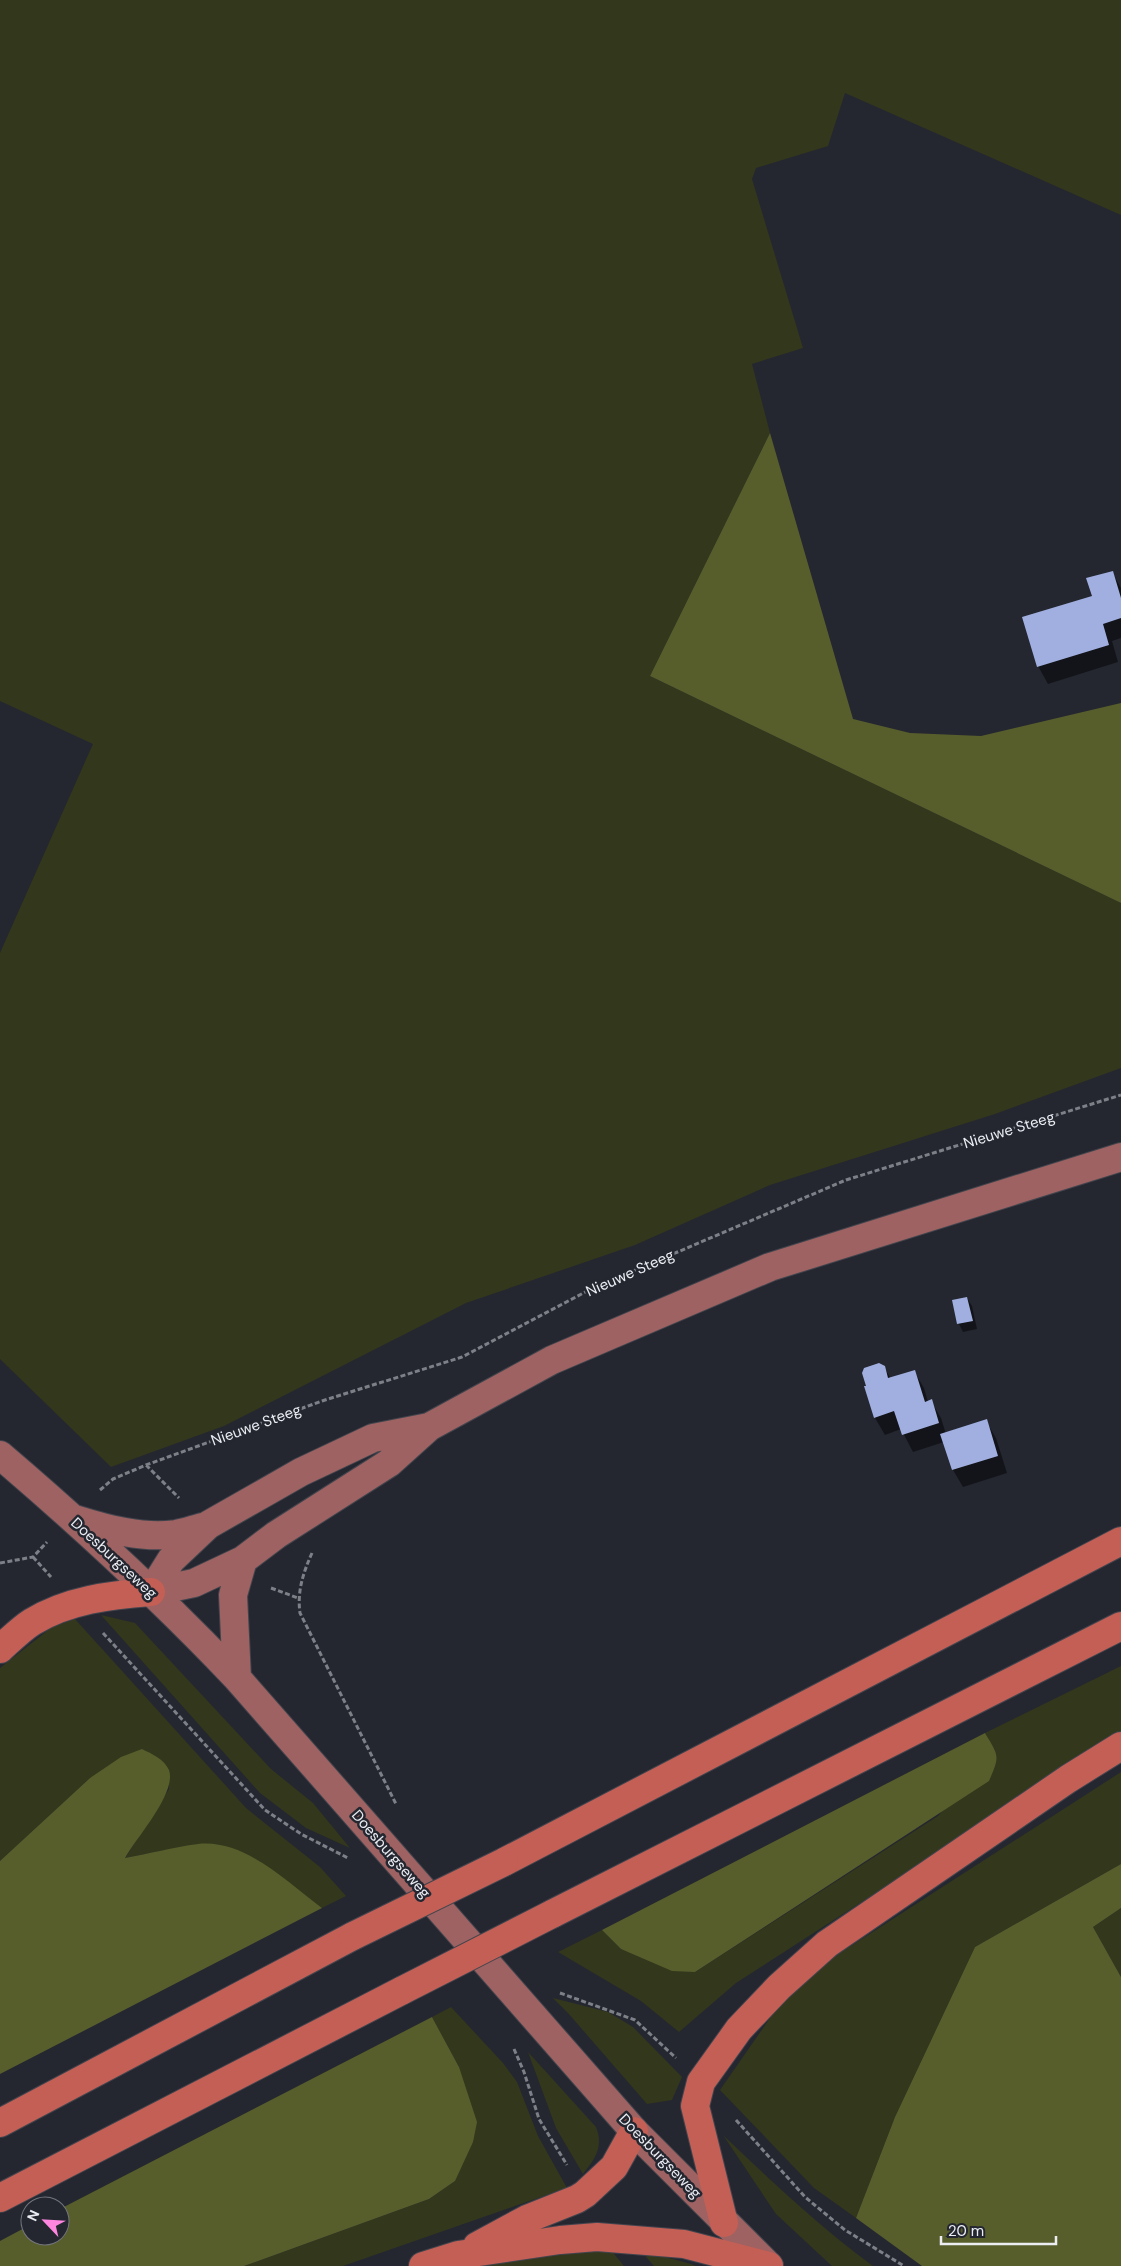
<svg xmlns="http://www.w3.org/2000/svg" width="1121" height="2266" font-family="'DM Sans',sans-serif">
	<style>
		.green { fill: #33371c }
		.forest { fill: #575e2c }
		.shadow { fill: #0007 }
		.building { fill: #a0afe0 }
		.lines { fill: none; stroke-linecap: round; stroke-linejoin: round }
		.primary-casing { stroke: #42444d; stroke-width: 30 }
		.highway-casing { stroke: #42444d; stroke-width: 30 }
		.path { stroke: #7e8088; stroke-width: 3; stroke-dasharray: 5 2.5; stroke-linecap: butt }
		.primary { stroke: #9d6261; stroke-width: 28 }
		.highway { stroke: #c45f56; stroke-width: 28 }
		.highway-bridge-casing { stroke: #42444d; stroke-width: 30; stroke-linecap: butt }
		.highway-bridge { stroke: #c45f56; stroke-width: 28 }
		.labels { text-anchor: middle; stroke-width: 5; stroke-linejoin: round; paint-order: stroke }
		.street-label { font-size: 15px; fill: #ebedf3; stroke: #242730 }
	</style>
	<rect width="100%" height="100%" fill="#242730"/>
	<path class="green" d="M0,0H1121V215L845,93L828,146L756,168L752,179L803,348L752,364L770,433L650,676L1121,903V1068L995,1114L770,1185L635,1245L466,1303L224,1426L111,1467L0,1359V953L93,744L0,701Z
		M101,1615L135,1623L271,1769L313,1803L350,1848L306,1828L260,1793Z
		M75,1619L246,1808L320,1867L346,1896L322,1908L257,1860L199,1844L125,1858L169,1789V1771L160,1759L90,1778L0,1861V1668L52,1627Z
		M1121,1666V1735L736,1983L679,2032L641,2001L558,1952L602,1930L621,1949L695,1972L938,1816L995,1750L985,1733Z
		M1121,1772V1864L975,1947L895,2117L856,2218L814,2188L720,2090L795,1982Z
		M1121,1908V1977L1093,1927Z
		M553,1998L608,2012L633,2027L682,2077L672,2100L647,2104L568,2013Z
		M451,2007L503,2063L517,2082L538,2136L567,2188L343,2266H244L429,2199L455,2181L459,2067L432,2017Z
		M528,2052L596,2127C604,2147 595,2159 583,2174L556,2128Z
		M723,2135C771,2181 819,2226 873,2266H832L776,2214Z
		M606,2244L624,2266H487L534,2250Z
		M640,2250L691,2264L696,2266H654Z"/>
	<path class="forest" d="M770,433L853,719L910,733L981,736L1121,703V903L650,676Z
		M985,1733C999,1756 1000,1756 989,1781L695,1972L672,1971L621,1949L602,1930Z
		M142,1749C152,1754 164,1759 169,1770C177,1793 136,1838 125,1858C149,1854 173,1847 198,1844C245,1839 287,1882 322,1908L0,2074V1861L90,1778L121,1757Z
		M1121,1864V1908L1093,1927L1121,1977V2266H922L856,2218L895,2117L975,1947Z
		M432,2017L459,2067L477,2122L473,2142L455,2181L429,2199L244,2266H0V2241L30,2225V2236H60V2209Z"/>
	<path class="shadow" d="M1112,572L1121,588V638L1112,641L1118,662L1048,684L1038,666Z
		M967,1298L972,1306L977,1329L963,1332L959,1324L953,1301Z
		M884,1367L891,1379L914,1371L924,1388L928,1402L931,1401L941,1418L946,1434L986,1421L996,1438L1007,1473L963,1487L953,1470L944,1442L913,1452L901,1429L885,1435L875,1418Z"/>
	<path class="building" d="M1113,571L1121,598V618L1103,624L1109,645L1037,667L1022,617L1092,596L1086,578Z
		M967,1297L973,1321L957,1324L952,1300Z
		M879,1363L885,1366L888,1378L915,1370L925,1402L932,1399L939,1423L902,1435L894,1411L874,1418L864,1386H866L862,1373L864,1368Z
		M987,1419L998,1456L952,1470L940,1434Z"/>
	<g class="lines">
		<g class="primary-casing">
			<path id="primary" d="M0,1455C82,1525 162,1599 237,1678L634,2131L769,2266
				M75,1519C107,1529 143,1539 176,1534C187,1532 197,1528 207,1526
				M151,1592L194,1583L243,1560L276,1535L389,1463L429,1427L552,1360L770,1267L1121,1157
				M151,1592L171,1560L208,1525L301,1472L373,1438L429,1427
				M237,1678L233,1595L243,1560"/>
		</g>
		<g class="highway-casing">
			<path id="highway" d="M0,1649C10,1640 21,1629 32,1622C68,1600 110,1595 151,1592
				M504,1862L1121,1541
				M552,1914L1121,1626
				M0,2123L353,1936
				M0,2198L403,1990
				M724,2223L695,2106L701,2082L739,2029L779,1987L827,1944L1068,1779L1121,1746
				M477,2246L527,2219L577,2199L585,2194L614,2167L634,2131
				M423,2266L458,2255L560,2240L597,2237L684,2244L769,2266"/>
		</g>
		<path class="path" d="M146,1465L179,1498
			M100,1490L113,1479L146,1465L322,1401L462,1357L591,1289L846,1180L1121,1095
			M312,1553C303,1573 297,1592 300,1613L396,1804
			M33,1557L51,1577
			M0,1563L33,1557L47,1542
			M271,1588L298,1598
			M103,1633L265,1810L301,1834L348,1858
			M560,1993L635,2020L676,2058
			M514,2049L524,2072L539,2119L567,2165
			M736,2120L805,2197L845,2230L904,2266"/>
		<use href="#primary" class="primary"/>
		<use href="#highway" class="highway"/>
		<g class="highway-bridge-casing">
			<path id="highway-bridge" d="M353,1936L504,1862
				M403,1990L552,1914"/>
		</g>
		<use href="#highway-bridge" class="highway-bridge"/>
	</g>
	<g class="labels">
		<g class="street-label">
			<text transform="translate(1009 1130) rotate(-17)" y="5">Nieuwe Steeg</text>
			<text transform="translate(630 1273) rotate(-24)" y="5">Nieuwe Steeg</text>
			<text transform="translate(256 1425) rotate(-20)" y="5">Nieuwe Steeg</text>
			<text transform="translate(114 1558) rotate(43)" y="5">Doesburgseweg</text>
			<text transform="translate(391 1854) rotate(49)" y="5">Doesburgseweg</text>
			<text transform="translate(660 2156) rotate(46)" y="5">Doesburgseweg</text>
		</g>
	</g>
	<g transform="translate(45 2221) rotate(295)"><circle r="24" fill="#242730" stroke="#74767e"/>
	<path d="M0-4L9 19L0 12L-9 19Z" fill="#fe85e0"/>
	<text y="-8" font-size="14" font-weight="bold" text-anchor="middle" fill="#ebedf3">N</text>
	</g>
	<path d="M941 2236v8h115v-8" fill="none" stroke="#ebedf3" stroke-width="2.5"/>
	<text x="948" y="2236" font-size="15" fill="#ebedf3" stroke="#242730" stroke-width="4" paint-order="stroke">20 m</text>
</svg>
